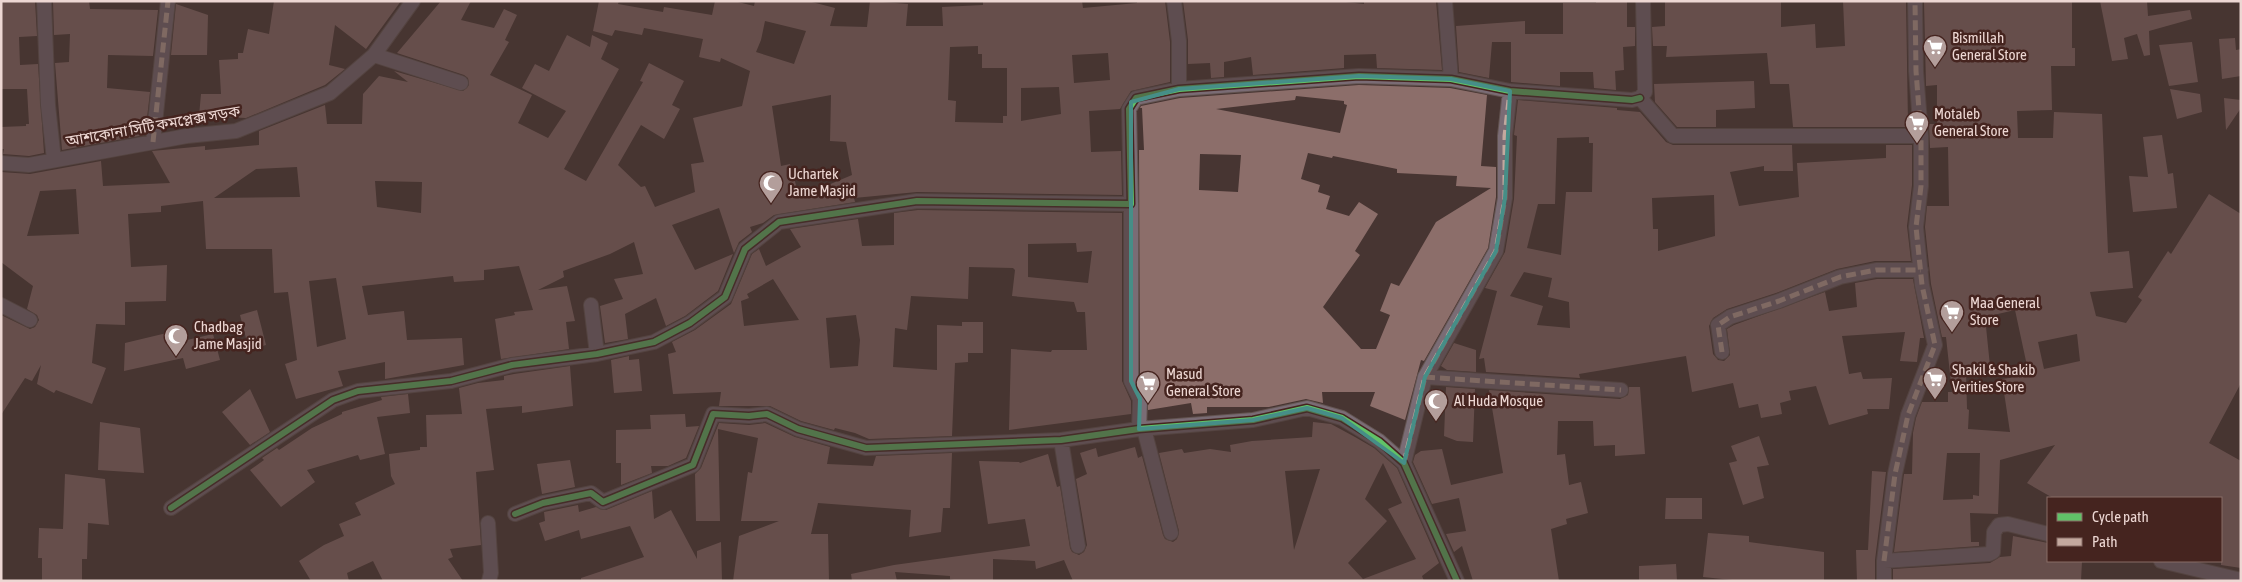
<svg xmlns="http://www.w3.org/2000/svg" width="2242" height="582" font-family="'Asap Condensed','Noto Sans Bengali',sans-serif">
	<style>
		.building { fill: #8c6e6a; fill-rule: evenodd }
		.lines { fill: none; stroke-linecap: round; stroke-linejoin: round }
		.minor-casing { stroke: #635451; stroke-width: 16 }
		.minor { stroke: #7a6c75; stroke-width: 14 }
		.quiet { stroke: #c3a89e; stroke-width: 5; stroke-dasharray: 10 5; stroke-linecap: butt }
		.cycleway-casing { stroke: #45241f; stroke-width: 9 }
		.cycleway { stroke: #61c268; stroke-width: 6 }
		.marked { fill: none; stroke: #468e87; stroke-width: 4; stroke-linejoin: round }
		.labels { text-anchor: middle; stroke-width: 5; stroke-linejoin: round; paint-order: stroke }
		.poi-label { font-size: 15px; fill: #edd7d3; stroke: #45241f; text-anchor: start }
		.street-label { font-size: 15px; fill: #edd7d3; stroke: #45241f }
	</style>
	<rect width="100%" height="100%" fill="#473532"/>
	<path class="building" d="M1,1H35L37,36L19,37L20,65L38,64L44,153L29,156L3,154L4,149H1V127L26,126V124H29L27,89H1Z
		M53,1H89L90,9L158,10L153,56L108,55L107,88L150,92L145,135L62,150L55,63L69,62L70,34L54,35Z
		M274,1H401L366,49L335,25L329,65L345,69L325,85L246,118L199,116L201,94H221L219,60L238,59V53H243L248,29L269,34Z
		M441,1H471L461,20L494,28L504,9L517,15L505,40L509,42L490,75L532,95L518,123L548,138L566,111L522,88L535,64L549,71L567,35L590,47L592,35L608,43L601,59L619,69L564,169L586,181L643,82L640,81L649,63L684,81L672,105L680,109L664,139L641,125L618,165L641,187L645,186L655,207L695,192L691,164L704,162L693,118L742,106L750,71L721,58L720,62L699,57L703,39L644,28L642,35L615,30L612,36L593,31L599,1H619L618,4L663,12L664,7L712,15L715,1H734L754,6L755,1H808L835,8L830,26L867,27L870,1L908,4L906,26H943L942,7L983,5V1H1082L1083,8L1137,3V1H1165L1170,42V82L1131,91L1120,109L1089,111L1091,152L1121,151L1122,195L917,192L854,198L855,202L774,215L763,223L750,227L752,232L739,242L734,253L719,208L672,225L695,270L733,254L718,291L685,316L666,326L656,298L625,314L628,339L605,343L600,306L623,299L614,279L643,274L634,242L610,254L563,271L564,277L538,290L567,286L575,321L566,322L569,349L501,359L495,319L515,315L514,312L533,310L519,266L484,270V280L454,282L453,276L362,286L368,315L404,311L407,340L462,338L464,365L385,379V362L338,371L343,386L296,399L285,364L297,360L288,292L274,293L272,249H206L203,201L161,206V212L128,214L131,267L167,265L166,301L125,302V325L96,324L92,363L106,368L92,404L56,390L54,393L37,384L41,365L32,381L25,378L1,415V315L30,329L35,327L39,320L37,315L27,309L33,286L1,262V172L30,174L101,161L103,186L170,183L152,151L205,146V150L259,145V131L325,105L327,124H362L363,94L379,76L408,82L394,71L463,91L469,85L468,78L464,75L397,53ZM765,21L806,31L794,64L756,52L761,40ZM978,46V54H982V68H1007V116H1003V123L955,122L956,101L948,100L950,47ZM1108,53L1110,80L1074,83L1072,55ZM1059,87L1061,114L1021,121V88ZM831,95L830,141L846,142L852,175L802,196L801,191L798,192L790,164L781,166L772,106ZM297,167L300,197L214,198L256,169ZM375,181L422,182L421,213L377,207ZM76,189L79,234L27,236L40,191ZM336,278L346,339L317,347L309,281Z
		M1183,1H1337L1364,4V1H1436L1442,70L1377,68L1376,54L1344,55V68L1253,75L1251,57L1224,62V77L1211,78L1210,63L1188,64V40Z
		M1596,1H1627V27H1635V46L1623,47L1624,70L1615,71L1616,90L1594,88L1593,72H1560V86L1511,82V42H1492L1489,78L1459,72L1456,26L1525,21V34H1563V3H1596Z
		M1665,1H1781V27L1815,24L1816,48L1845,46L1843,1H1906L1908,124H1911L1912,127H1793L1789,84H1770L1767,53L1666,57L1667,46H1653L1652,27L1665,26Z
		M2072,1V48H2075V66H2051L2052,110L2017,111L2018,138H2053L2054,112L2102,114L2108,253L2129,251L2133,288L2090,292L2096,316L2126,323L2142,300L2138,297L2168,251L2171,254L2209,194L2241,214V383L2209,443L2241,461V568L2221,565V498H2053L2027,483L2055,445L2000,460L1998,514L1970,513L1971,542H1979V546L1894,552L1904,474H1912L1913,433L1916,418L1922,402H1948V392H1952L1946,337H1942L1931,284L1925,227L1927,206H1949L1948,147L1930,148L1929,124H1937V85L1926,86L1924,2ZM2015,310L2029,375L2002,379L2010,432L1968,429L1969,410L1967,409L1966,369L1990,366L1985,317ZM2077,334L2080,361L2044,369L2038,342ZM1947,453H1980L1979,496L1973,495V499L1943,500Z
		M2100,1H2147L2148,16L2190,10L2192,19L2149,31L2150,55L2144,56L2137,34L2124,38L2128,59L2112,61Z
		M176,4L208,15L207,55H171Z
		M2235,38L2236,50L2241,49V76L2222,79L2219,39Z
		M2192,42L2198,82L2169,86L2159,45Z
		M1754,81L1755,108L1716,110V127H1677L1655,102L1654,84Z
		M1359,85L1450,88L1487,95L1481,166L1496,167V197L1488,248L1424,361L1421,360L1405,420L1370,406L1375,392H1322L1323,403L1306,399L1269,407H1207V413L1193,414L1191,403L1148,410V396L1140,379L1139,150H1144L1142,108H1140L1141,106L1180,98ZM1296,96L1344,101V104L1347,105L1340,133L1216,109L1295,100ZM1308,153L1332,158L1333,156L1397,169V173L1457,176L1456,186L1491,188L1436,222L1399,286L1391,283L1380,311L1390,315L1376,349H1361L1323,307L1360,255L1355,251L1378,214L1359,202L1349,216L1326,209L1330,196L1318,192L1320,185L1301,179ZM1200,154L1241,155L1238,192L1199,190Z
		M2170,89L2200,94L2202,112L2177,119Z
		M2224,98L2241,100V108L2226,130Z
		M1518,100L1617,108V110L1640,112L1666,142L1673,145H1792L1793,171H1764V166L1730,172L1739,206L1799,197L1797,163L1886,158V145H1912V185L1907,226L1911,261H1875L1837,269L1776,293L1727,309L1713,318L1709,326L1713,354L1718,360L1724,361L1730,355L1727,329L1734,325L1825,292L1829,311L1857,307L1855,283L1877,279H1913L1924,338H1920L1917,362L1900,361L1905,332L1842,336L1849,374L1861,372L1863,379L1892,378L1889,409H1867L1868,414L1829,425L1816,386L1789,391L1791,400L1780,403L1782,414L1761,418L1758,404L1739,408L1733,383L1692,392L1686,356L1579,374L1580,378L1486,372L1484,358L1479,359L1497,291L1485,288L1505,252L1514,199L1517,136L1514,135ZM1589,137V143H1593L1592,192H1566L1561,255L1527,248L1538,204H1555L1557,138ZM1714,195L1715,236L1658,251V229H1653L1652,198ZM1524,272L1552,278L1548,297L1569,302L1570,328L1537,325L1543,306L1510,296Z
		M2162,135L2168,174L2173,173L2177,208L2133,212L2129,176L2148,177L2143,137Z
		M918,210L1122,213V381L1131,401V414L1009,430L1011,349L1051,352L1052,350H1087L1085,312H1077L1074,302L1012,296L1015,270L1013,268L969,267L968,299L911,296L907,330L895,328L893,367L937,370V325L962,326V322H983V353H968V362L955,363L952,436L869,439L855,433L835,428L834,430L801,421L770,406H719L721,392L673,394L668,354L676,352L672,342L695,330L731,304L752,254L759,249L766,266L801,247L790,229L858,219L862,246L894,245V213ZM1076,243L1077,252L1092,251L1088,283L1028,277V244ZM773,279L799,320L744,326L741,301L749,298L747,294ZM856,315L860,340L858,366L830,368L826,318Z
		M257,310L266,345L249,350L240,315Z
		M171,332L174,343L213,334L220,360L186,369L183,358L124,371L125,343Z
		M1454,343L1476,350V372L1447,370L1441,366Z
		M629,356V360L639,359L642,391L614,393L611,360Z
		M570,366L573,406L522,413V406L486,409L494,470L476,472L481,545L450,549L453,557L448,559L463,581H383L373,561L347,573L349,581H311L299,561L324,545L344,536L339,524L361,515L355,503L395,484L391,476L389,454L420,450V447H427L426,415L462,414L459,388L478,383L504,380V376L514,374Z
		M1446,387L1475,389L1473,442L1457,441L1444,436Z
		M1629,387H1640L1645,454L1615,456V445L1594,446L1593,421H1558L1557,455L1565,454L1569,485L1581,482L1588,513L1566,519L1567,524L1551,529L1559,581H1473L1462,546L1454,552L1446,534L1466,531L1459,498L1432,504L1413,462L1415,455L1421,451L1442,449L1451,485L1503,473L1489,390L1620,399L1628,395Z
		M250,389L270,432L250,445L222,412Z
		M408,394L410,413L377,417L385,454L360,460L358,455L307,470L315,482L281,507L250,470L264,460L262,458L277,448L279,450L312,428L342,414V412L382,400L381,397Z
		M685,414L686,427L699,426L686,458L668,466H651L652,473L621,485V463H616V430L651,429L650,415Z
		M100,422L140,428L144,473L98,470Z
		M1313,422L1331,424L1355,437L1374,448L1397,468L1439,563L1422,576L1424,581H1073L1064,560L1036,569L1035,561L993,559V581H958L950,579V576L895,572L897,581H852L851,574L894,565L1030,546L1025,519L988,524L979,461L1019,462L1020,463L1048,454L1057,487L1060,486L1070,548L1072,552L1079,555L1084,552L1087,545L1076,479L1087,474L1080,453L1096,448L1098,457L1135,447L1138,458L1142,456L1163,535L1165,539L1173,542L1177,539L1179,531L1159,453L1182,449L1184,453L1210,449L1231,452L1230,445L1252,441L1312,437ZM1383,463L1402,503L1388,509L1416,559L1363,579L1348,563L1387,521L1365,499ZM1320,469L1294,550L1285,471Z
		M719,423L749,425L765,423L795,437L830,447L827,464L873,466L876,456L952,453L950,508H943L941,532L909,537L911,510L818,503L811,534H828L829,581H733L739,536L779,521H741L748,472L752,473L758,438L718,429L720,521H696L695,474L701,468Z
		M1759,436L1769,465L1757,467L1764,498L1743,505L1729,463L1737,461L1731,446Z
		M570,460L575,487L542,494L537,464Z
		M1872,471L1886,472L1875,560V581H1857L1856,550H1868Z
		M65,474L105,479L109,525L88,523L87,559H82V581H42V558H38L39,528L63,529Z
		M652,491L654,519L671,510L697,559V551L721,542L722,581H581V578L644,557L630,526L581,539L579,530L545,541L539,523L545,521L544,512L578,505L579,512L596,507L606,510Z
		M1666,498H1702V519H1665Z
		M1708,533L1749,536V542L1824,552V581H1742L1703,577Z
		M2013,536L2048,543V561H2082L2081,581H1893V569L1990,563L2000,557L2011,556Z
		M1676,564L1677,581H1639V566Z"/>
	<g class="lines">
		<g class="minor-casing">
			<path id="minor" d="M44,1L48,105L54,160
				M1174,1L1179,41V89
				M1445,1L1451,79
				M374,55L461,83
				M1640,98L1673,136H1921
				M1640,98L1645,92L1643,1
				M153,142L168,1
				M1,163L29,165L187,136L236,131L330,93L374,55L413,1
				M1131,204V381L1140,399L1139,429
				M1,305L30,320
				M591,305L597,354
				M1722,352L1718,325L1730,317L1779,301L1840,277L1876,270H1921
				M1425,377L1621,390
				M1144,429L1171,533
				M1061,440L1078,546
				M1404,463L1425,377L1496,251L1505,198V136L1510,91
				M171,508L333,400L358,391L451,381L512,365L597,354L654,342L690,323L725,297L745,249L779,222L917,201L1131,204L1129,109L1136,98L1179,89L1359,76L1451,79L1510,91L1632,100L1640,98
				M515,514L543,503L591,493L603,502L693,465L713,414L749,416L767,414L798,429L866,448L1061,440L1139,429L1253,420L1307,408L1342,418L1379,441L1404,463L1457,581
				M488,523L491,573L489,581
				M1884,561L1989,554L1993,552L1994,532L1999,525L2008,524L2048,534
				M2161,561L2241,580
				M1884,581V561L1895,474L1908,415L1935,345L1922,285L1916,227L1921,186V136L1916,71L1915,1"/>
		</g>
		<use href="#minor" class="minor"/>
		<path class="quiet" d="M153,142L168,1
			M1722,352L1718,325L1730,317L1779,301L1840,277L1876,270H1921
			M1425,377L1621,390
			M1404,463L1425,377L1496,251L1505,198V136L1510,91
			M1884,561L1895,474L1908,415L1935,345L1922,285L1916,227L1921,186V136L1916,71L1915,1"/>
		<g class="cycleway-casing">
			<path id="cycleway" d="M171,508L333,400L358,391L451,381L512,365L597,354L654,342L690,323L725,297L745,249L779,222L917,201L1131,204L1129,109L1136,98L1179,89L1359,76L1451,79L1510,91L1632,100L1640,98
				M515,514L543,503L591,493L603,502L693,465L713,414L749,416L767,414L798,429L866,448L1061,440L1139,429L1253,420L1307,408L1342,418L1379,441L1404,463L1457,581"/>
		</g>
		<use href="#cycleway" class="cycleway"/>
	</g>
	<path d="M0 0H2242V582H0ZM1359,76L1451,79L1510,91L1505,198L1496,251L1425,377L1404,463L1342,418L1307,408L1253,420L1139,429L1140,399L1131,381V102L1179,89Z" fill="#473532" fill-opacity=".55" fill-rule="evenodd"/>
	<path class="marked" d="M1359,76L1451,79L1510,91L1505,198L1496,251L1425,377L1404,463L1342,418L1307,408L1253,420L1139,429L1140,399L1131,381V102L1179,89Z"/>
	<defs>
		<g id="supermarket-pin" transform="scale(1.25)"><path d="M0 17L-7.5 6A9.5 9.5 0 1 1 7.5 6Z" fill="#b39e9b" stroke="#45241f"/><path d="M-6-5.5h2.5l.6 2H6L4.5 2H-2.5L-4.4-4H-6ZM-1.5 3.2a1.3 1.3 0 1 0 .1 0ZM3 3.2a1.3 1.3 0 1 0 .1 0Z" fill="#fff"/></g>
		<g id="mosque-pin" transform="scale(1.25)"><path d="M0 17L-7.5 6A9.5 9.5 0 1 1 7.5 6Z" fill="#b39e9b" stroke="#45241f"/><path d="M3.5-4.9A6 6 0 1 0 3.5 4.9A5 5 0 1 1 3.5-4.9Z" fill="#fff"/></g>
	</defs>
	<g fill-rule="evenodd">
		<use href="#supermarket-pin" x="1935" y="47"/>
		<use href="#supermarket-pin" x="1917" y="123"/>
		<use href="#mosque-pin" x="771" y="183"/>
		<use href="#supermarket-pin" x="1952" y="312"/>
		<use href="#mosque-pin" x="176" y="336"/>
		<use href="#supermarket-pin" x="1935" y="379"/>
		<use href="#supermarket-pin" x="1148" y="383"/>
		<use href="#mosque-pin" x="1436" y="401"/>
	</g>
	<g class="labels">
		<g class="poi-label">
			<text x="1952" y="43">Bismillah<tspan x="1952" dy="17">General Store</tspan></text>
			<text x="1934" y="119">Motaleb<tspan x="1934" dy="17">General Store</tspan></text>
			<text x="788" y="179">Uchartek<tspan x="788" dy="17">Jame Masjid</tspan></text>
			<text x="1970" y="308">Maa General<tspan x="1970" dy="17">Store</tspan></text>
			<text x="194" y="332">Chadbag<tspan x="194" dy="17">Jame Masjid</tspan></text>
			<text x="1952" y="375">Shakil &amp; Shakib<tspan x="1952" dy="17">Verities Store</tspan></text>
			<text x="1166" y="379">Masud<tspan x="1166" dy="17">General Store</tspan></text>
			<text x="1454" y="406">Al Huda Mosque</text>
		</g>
		<g class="street-label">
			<text transform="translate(153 126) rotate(-10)" y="5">আশকোনা সিটি কমপ্লেক্স সড়ক</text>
		</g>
	</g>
	<rect width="2242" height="582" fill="none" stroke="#edd7d3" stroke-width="5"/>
	<rect x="2047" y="497" width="175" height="65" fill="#45241f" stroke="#886c67"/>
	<rect x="2057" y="513" width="25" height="8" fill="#61c268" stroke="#886c67"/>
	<text x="2092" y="522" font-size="15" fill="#edd7d3">Cycle path</text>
	<rect x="2057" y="538" width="25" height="8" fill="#c3a89e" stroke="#886c67"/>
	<text x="2092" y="547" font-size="15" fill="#edd7d3">Path</text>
</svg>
